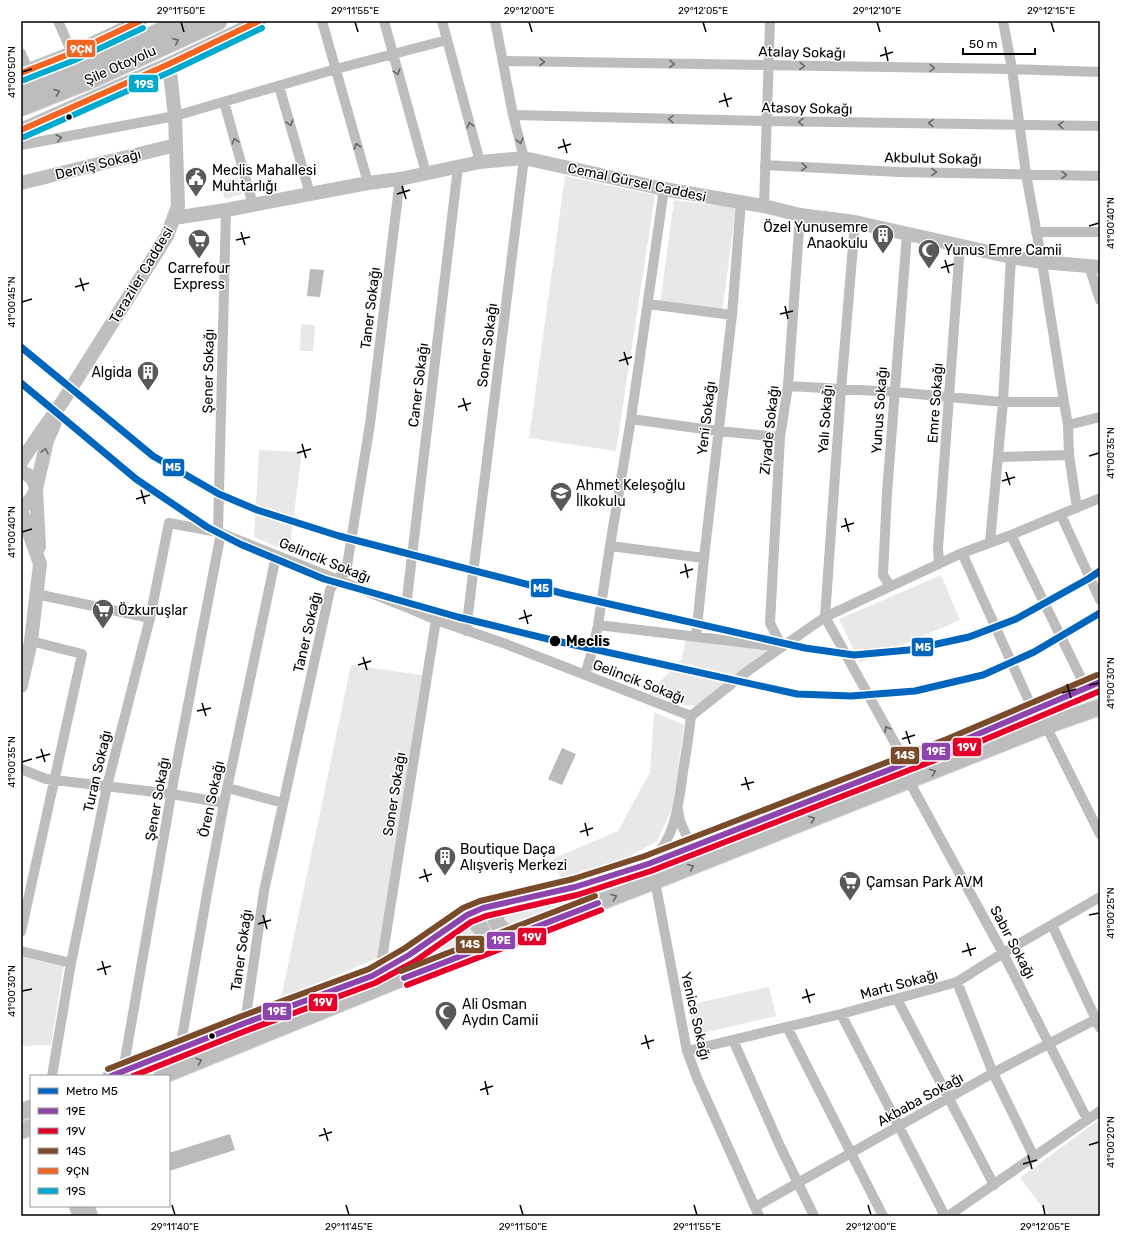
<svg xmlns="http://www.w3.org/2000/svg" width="1121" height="1237" font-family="Rubik,sans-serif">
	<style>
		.green { fill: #e8e8e8 }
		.water { fill: #bababa }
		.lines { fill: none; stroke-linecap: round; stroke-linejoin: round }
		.primary-casing { stroke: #dbdbdb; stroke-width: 18 }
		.highway-casing { stroke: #dbdbdb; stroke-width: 20 }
		.street { stroke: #bdbdbd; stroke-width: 10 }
		.secondary { stroke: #bfbfbf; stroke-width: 14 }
		.primary { stroke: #bdbdbd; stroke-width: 16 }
		.highway { stroke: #bdbdbd; stroke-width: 18 }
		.bus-1-casing { stroke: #fff; stroke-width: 9 }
		.bus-2-casing { stroke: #fff; stroke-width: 9 }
		.bus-3-casing { stroke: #fff; stroke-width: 9 }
		.bus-4-casing { stroke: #fff; stroke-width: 9 }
		.bus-5-casing { stroke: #fff; stroke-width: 9 }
		.bus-1 { stroke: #8e44ad; stroke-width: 6 }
		.bus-2 { stroke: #e4002b; stroke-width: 6 }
		.bus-3 { stroke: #7a4b2a; stroke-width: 6 }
		.bus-4 { stroke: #f26522; stroke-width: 6 }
		.bus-5 { stroke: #00a9ce; stroke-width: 6 }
		.metro-1-casing { stroke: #fff; stroke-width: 10 }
		.metro-1 { stroke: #0065bd; stroke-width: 7 }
		.oneway { stroke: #686868 }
		.oneway2 { stroke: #696969 }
		.ticks { fill: none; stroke: #000; stroke-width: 1.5 }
		.bus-dot { fill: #000; stroke: #fff; stroke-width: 1.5 }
		.labels { text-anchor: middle; stroke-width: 3; stroke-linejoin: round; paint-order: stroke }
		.street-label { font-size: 14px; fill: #000; stroke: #fff }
		.poi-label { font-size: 14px; fill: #000; stroke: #fff; text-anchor: start }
		.stop-label { font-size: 14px; font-weight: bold; fill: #000; stroke: #fff; text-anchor: start }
		.line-badge { stroke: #fff; stroke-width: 1.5 }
		.badge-label { font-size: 11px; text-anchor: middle; font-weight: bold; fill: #fff }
		.neatline { fill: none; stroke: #000; stroke-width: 1.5 }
		.ticks-label { font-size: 10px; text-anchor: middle; fill: #000 }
	</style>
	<rect width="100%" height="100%" fill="#fff"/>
	<path class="green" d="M565,176L655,195L616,451L529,438Z
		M238,177L242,194L225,199L220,182Z
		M674,200L736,208L722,312L660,304Z
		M301,324L315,325L313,351H300Z
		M259,450L302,452L289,552L254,537Z
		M941,575L960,620L860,663L839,619Z
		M686,639L774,648L700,706L684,705L649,694L682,658Z
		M351,665L422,675L378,958L281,998Z
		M1065,702L1068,705L1069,711L937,761L689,858L688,854Z
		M654,712L684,725L673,807L657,841L630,856L561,879L552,859L618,831L650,772Z
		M669,862L671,866L573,903L552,909L512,923L504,922L502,913L506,910L593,890Z
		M465,925L471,926L477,933L475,942L136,1076H124L213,1040Z
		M21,955L64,964L51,1045L21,1046Z
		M769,987L776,1016L695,1035L688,1005Z
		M1100,1119V1216H1049L1020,1178Z"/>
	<path class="water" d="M310,269L324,270L320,297L307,296Z
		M562,748L576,754L562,785L548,779Z
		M230,1134L235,1150L169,1171V1153Z"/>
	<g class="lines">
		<g class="primary-casing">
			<path id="primary" d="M504,902C502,906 497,912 496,917C494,926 507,932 513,936
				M467,915C475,922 490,932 481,944C479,947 476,949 474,951
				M111,1076L245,1023L372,976L409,955L467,915L483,908L575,887L648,864L950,746L1000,725L1033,710L1100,682
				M162,1076L408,976L655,881L1046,726L1100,707
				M21,1112L31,1108
				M21,1131L31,1127"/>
		</g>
		<g class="highway-casing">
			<path id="highway" d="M26,92L117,53L182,21
				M21,107L92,79L218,21"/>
		</g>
		<path class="street" d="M58,21L72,53
			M322,21L368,183
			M384,21L426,173
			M442,21L480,162
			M1003,21L1012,69L1026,174L1042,262L1064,402L1068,425L1069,455L1077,508
			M21,53L28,70
			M503,61L1012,69L1100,72
			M279,86L310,194
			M224,102L253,205
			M513,115L767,121L1100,126
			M21,145L175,116L336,69L447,40
			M765,165L899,172L1100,176
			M764,206L770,21
			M855,222L841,390L825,617L906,763
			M1036,232H1100
			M1089,266L1100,300
			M648,304L732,315
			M788,386L895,392L1003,402H1064
			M631,419L718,431L780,437
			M1068,425L1100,417
			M999,457L1069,455
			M1061,515L1100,600
			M218,532L226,210
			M1011,535L1086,688
			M990,542L1003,402L1011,257
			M610,546L704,558
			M962,553L1033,710
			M939,564L938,548L960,245
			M890,586L883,575L887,493L907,234
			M36,594L150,618
			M406,607L458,167
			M598,625L782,647
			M466,631L524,158L513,115L495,21
			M696,637L704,558L732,315L741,202
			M782,647L770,623L780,437L788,386L800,215
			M585,675L593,648L598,625L610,546L631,419L664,189
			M1046,726L1100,834
			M21,769L46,779L172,794L224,803
			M909,781L1003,953L1087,1119
			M228,788L283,803
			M678,810L680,821L687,837L694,841L703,842
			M652,860C676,837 679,802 683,772C686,753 689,735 691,716L749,670L825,617L962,553L1011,535L1100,498
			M655,881L687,1051L697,1078L759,1216
			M1052,925L1100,1028
			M21,932L82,654L31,641
			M21,951L71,963
			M380,972L436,620
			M957,982L993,1073L1034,1157
			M897,999L994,1185
			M841,1014L945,1216
			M245,1023L264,891L330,590L336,580L346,572L370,424L400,179
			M787,1027L883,1216
			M733,1040L780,1146L814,1216
			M180,1049L208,888L224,803L276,556
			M687,1051L841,1014L957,982L1003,953L1100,897
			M123,1071L174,778L221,533
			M52,1076L71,963L107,786L150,618L169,523L218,532L406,607L436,620L506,644L691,716
			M755,1207L993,1073L1100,1017
			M948,1216L1100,1111"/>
		<path class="secondary" d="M21,73L72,53L140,21
			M21,130L169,64L259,21
			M21,183L176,145
			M174,218L226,210L368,183L400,179L480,162L524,158L664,189L764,206L800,215L855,222L1011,257L1042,262L1100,267
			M21,462L41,432L63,401L167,236L178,206L175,116L169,64
			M21,472C31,475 34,479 36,489L39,547
			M21,506L25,505L32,498L36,489L47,441L56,420
			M21,510L40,564L31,641L21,686
			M76,1206L79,1216
			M88,1206L91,1216"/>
		<use href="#primary" class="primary"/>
		<use href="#highway" class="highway"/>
		<g class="bus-1-casing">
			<path id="bus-1" d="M404,978L598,903
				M111,1076L245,1023L372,976L409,955L467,915L483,908L575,887L648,864L950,746L1100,682"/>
		</g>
		<g class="bus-2-casing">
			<path id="bus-2" d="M407,985L601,910
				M133,1076L248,1030L375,983L414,962L471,922L486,916L577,895L651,871L953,753L1100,691"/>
		</g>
		<g class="bus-3-casing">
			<path id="bus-3" d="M401,971L595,896
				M108,1069L242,1016L369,969L405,948L463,908L480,901L573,879L645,856L947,739L1097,675"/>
		</g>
		<g class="bus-4-casing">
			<path id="bus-4" d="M21,73L72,53L140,21
				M21,130L169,64L259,21"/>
		</g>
		<g class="bus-5-casing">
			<path id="bus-5" d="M24,80L75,60L143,28
				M24,137L172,71L262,28"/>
		</g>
		<use href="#bus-1" class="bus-1"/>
		<use href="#bus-2" class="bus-2"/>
		<use href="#bus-3" class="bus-3"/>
		<use href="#bus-4" class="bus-4"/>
		<use href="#bus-5" class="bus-5"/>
		<g class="metro-1-casing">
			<path id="metro-1" d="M21,347L153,456L219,494L257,510L339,536L565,594L805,648L854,655L909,650L969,637L1016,619L1088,579L1100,571
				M21,383L136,479L207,527L240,544L324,579L458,617L552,640L797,694L851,696L915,691L983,675L1034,652L1100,613"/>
		</g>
		<use href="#metro-1" class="metro-1"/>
	</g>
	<defs><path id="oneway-chevron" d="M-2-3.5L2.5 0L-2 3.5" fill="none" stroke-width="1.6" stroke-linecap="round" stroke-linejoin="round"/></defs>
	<g class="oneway">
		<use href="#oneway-chevron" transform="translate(176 41) rotate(-24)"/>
		<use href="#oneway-chevron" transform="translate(542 62) rotate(1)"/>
		<use href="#oneway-chevron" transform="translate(672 64) rotate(1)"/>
		<use href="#oneway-chevron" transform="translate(802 66) rotate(1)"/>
		<use href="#oneway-chevron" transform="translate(932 68) rotate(1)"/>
		<use href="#oneway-chevron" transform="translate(397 72) rotate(74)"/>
		<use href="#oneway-chevron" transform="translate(57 92) rotate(-22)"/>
		<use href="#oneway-chevron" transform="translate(671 119) rotate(-179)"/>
		<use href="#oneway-chevron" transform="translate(801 122) rotate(-179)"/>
		<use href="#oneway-chevron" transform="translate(290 123) rotate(74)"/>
		<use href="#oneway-chevron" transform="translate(931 123) rotate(-179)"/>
		<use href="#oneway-chevron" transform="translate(470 125) rotate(-105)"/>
		<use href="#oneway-chevron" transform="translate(1061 125) rotate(-179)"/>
		<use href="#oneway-chevron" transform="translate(59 138) rotate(-11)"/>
		<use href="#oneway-chevron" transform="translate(235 141) rotate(-106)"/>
		<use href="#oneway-chevron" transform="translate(520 141) rotate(75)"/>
		<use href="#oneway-chevron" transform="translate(357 146) rotate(-106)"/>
		<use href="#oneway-chevron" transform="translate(804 167) rotate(3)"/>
		<use href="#oneway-chevron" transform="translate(934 172) rotate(1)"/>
		<use href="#oneway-chevron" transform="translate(1064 175) rotate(1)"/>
		<use href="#oneway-chevron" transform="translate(887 729) rotate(-119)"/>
		<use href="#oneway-chevron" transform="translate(933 772) rotate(-22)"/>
		<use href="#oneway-chevron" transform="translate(812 819) rotate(-22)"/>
		<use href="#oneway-chevron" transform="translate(691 867) rotate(-22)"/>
		<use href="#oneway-chevron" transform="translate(614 897) rotate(-21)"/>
		<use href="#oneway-chevron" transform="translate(199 1061) rotate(-22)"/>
	</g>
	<use class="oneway2" href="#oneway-chevron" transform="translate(45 451) rotate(-77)"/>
	<path class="ticks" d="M181,22L184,32M355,22L358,32M529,22L532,32M703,22L706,32M877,22L880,32M1051,22L1054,32M885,47L888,61M880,56L893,52M22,72L32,69M724,93L728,107M719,102L732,98M563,139L567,153M558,148L571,144M402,186L406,199M397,194L410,190M1089,226L1099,223M241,232L245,245M236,240L250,237M945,260L949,273M941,268L954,264M80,278L84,291M75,287L89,283M22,302L32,299M785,306L788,319M780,314L793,311M624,352L628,365M619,361L632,357M463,398L467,411M458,407L471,403M302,444L306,458M297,453L311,449M1089,456L1099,453M1006,472L1010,485M1002,481L1015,477M141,490L145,504M136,499L150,495M845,518L849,532M841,527L854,523M22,532L32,529M685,564L688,578M680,573L693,569M524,610L528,624M519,619L532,615M363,657L367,670M358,665L371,661M1067,684L1071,698M1089,685L1099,683M1062,693L1076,689M202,703L206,716M197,711L211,708M906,731L910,744M902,739L915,735M41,749L45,762M36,758L50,754M22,762L32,759M745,777L749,790M741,785L754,782M585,823L588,836M580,832L593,828M424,869L428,882M419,878L432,874M263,915L267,929M1089,915L1099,913M258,924L271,920M967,943L971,956M962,952L976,948M102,961L106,975M97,970L111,966M806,989L810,1003M22,991L32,989M802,998L815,994M645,1035L649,1049M641,1044L654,1040M485,1081L488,1095M480,1090L493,1086M324,1128L328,1141M319,1136L332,1132M1089,1145L1099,1142M1028,1155L1032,1169M1023,1164L1037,1160M172,1205L175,1215M346,1205L349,1215M520,1205L523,1215M694,1205L697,1215M868,1205L871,1215M1043,1205L1045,1215"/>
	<defs>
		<g id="civic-pin" transform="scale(1.15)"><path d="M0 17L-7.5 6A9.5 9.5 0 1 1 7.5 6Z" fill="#595959" stroke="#fff"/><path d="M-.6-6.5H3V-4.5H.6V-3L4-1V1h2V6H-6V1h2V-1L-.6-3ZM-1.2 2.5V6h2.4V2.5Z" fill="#fff"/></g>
		<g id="building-pin" transform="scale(1.15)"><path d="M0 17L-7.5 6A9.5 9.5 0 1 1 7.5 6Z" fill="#595959" stroke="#fff"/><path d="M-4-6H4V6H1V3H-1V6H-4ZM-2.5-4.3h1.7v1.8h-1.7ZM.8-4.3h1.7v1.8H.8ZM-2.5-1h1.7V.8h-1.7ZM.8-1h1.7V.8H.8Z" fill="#fff"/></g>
		<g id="supermarket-pin" transform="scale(1.15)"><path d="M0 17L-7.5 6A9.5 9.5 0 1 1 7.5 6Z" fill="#595959" stroke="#fff"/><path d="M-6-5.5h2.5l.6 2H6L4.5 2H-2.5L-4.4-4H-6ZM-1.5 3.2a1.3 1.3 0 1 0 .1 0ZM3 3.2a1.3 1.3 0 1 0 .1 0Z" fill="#fff"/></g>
		<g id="mosque-pin" transform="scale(1.15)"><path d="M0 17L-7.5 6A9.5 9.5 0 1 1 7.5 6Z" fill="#595959" stroke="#fff"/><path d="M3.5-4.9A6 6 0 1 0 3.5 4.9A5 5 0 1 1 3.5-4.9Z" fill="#fff"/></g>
		<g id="school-pin" transform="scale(1.15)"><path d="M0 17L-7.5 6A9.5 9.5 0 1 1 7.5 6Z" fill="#595959" stroke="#fff"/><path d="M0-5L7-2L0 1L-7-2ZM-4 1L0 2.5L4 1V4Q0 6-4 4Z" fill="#fff"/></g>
	</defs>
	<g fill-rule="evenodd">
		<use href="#civic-pin" x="196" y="178"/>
		<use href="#building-pin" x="883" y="235"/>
		<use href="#supermarket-pin" x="199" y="240"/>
		<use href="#mosque-pin" x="929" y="250"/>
		<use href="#building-pin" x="148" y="372"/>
		<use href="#school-pin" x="561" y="493"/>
		<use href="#supermarket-pin" x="103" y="610"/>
		<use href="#building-pin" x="445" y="857"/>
		<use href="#supermarket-pin" x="850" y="882"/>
		<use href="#mosque-pin" x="446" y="1012"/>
	</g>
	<g class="bus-dot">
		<circle cx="69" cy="117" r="3.5"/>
		<circle cx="555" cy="641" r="6"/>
		<circle cx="212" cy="1036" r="3.5"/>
	</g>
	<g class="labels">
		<g class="street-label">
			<text transform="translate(802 52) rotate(1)" y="5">Atalay Sokağı</text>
			<text transform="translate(120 65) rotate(-24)" y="5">Şile Otoyolu</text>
			<text transform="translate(807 108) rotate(1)" y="5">Atasoy Sokağı</text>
			<text transform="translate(933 158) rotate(1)" y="5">Akbulut Sokağı</text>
			<text transform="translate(98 164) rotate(-14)" y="5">Derviş Sokağı</text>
			<text transform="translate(637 182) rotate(12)" y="5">Cemal Gürsel Caddesi</text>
			<text transform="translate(141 275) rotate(-59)" y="5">Teraziler Caddesi</text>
			<text transform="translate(370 308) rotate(-83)" y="5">Taner Sokağı</text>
			<text transform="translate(487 345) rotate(-83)" y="5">Soner Sokağı</text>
			<text transform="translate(208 371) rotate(-89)" y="5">Şener Sokağı</text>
			<text transform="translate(418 385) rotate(-83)" y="5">Caner Sokağı</text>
			<text transform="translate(935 403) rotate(-86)" y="5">Emre Sokağı</text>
			<text transform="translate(879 410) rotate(-86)" y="5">Yunus Sokağı</text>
			<text transform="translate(706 418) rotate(-83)" y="5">Yeni Sokağı</text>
			<text transform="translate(825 419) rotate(-86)" y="5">Yalı Sokağı</text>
			<text transform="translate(769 430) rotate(-84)" y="5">Ziyade Sokağı</text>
			<text transform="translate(325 560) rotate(22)" y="5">Gelincik Sokağı</text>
			<text transform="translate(307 632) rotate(-77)" y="5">Taner Sokağı</text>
			<text transform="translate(639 681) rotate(21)" y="5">Gelincik Sokağı</text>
			<text transform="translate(97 771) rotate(-77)" y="5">Turan Sokağı</text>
			<text transform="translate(394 794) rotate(-81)" y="5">Soner Sokağı</text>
			<text transform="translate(157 799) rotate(-80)" y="5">Şener Sokağı</text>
			<text transform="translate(211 799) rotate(-78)" y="5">Ören Sokağı</text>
			<text transform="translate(1013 942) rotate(62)" y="5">Sabır Sokağı</text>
			<text transform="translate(241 950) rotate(-82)" y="5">Taner Sokağı</text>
			<text transform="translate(899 984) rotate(-15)" y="5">Martı Sokağı</text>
			<text transform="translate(696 1016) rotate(77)" y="5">Yenice Sokağı</text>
			<text transform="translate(920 1099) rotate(-29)" y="5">Akbaba Sokağı</text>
		</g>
		<g class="poi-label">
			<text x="212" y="175">Meclis Mahallesi<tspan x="212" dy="16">Muhtarlığı</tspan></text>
			<text x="868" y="232" text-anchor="end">Özel Yunusemre<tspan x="868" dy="16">Anaokulu</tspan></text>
			<text x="944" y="255">Yunus Emre Camii</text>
			<text x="199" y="273" text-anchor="middle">Carrefour<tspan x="199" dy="16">Express</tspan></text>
			<text x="132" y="377" text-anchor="end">Algida</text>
			<text x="576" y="490">Ahmet Keleşoğlu<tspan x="576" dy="16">İlkokulu</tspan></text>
			<text x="118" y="615">Özkuruşlar</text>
			<text x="460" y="854">Boutique Daça<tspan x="460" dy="16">Alışveriş Merkezi</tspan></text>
			<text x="866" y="887">Çamsan Park AVM</text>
			<text x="462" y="1009">Ali Osman<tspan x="462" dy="16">Aydın Camii</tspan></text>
		</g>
		<g class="stop-label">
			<text x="566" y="646">Meclis</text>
		</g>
	</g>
	<g class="line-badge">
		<rect x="66" y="39" width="30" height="19" rx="4" fill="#f26522"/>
		<rect x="128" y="74" width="31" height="19" rx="4" fill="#00a9ce"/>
		<rect x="162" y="458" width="23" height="19" rx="4" fill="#0065bd"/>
		<rect x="530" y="578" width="23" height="20" rx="4" fill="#0065bd"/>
		<rect x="911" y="637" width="23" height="20" rx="4" fill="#0065bd"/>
		<rect x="952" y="737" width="30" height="20" rx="4" fill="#e4002b"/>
		<rect x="921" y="742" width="30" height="19" rx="4" fill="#8e44ad"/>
		<rect x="890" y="746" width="30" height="19" rx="4" fill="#7a4b2a"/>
		<rect x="517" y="927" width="30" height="19" rx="4" fill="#e4002b"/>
		<rect x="486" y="931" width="30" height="19" rx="4" fill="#8e44ad"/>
		<rect x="455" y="935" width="30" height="19" rx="4" fill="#7a4b2a"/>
		<rect x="308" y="993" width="30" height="19" rx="4" fill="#e4002b"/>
		<rect x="262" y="1002" width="30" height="19" rx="4" fill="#8e44ad"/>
	</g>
	<g class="badge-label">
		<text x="81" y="53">9ÇN</text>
		<text x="144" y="88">19S</text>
		<text x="173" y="471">M5</text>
		<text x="541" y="592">M5</text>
		<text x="923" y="651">M5</text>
		<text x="967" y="751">19V</text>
		<text x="936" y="755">19E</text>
		<text x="905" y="759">14S</text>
		<text x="532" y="941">19V</text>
		<text x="501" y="944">19E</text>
		<text x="470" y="948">14S</text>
		<text x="323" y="1006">19V</text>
		<text x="277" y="1015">19E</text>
	</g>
	<rect width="1121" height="1237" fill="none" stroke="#ffffff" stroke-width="44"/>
	<rect x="30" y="1075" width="140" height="132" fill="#ffffff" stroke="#999999"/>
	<rect x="38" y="1088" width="20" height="6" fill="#0065bd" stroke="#999999"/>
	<text x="66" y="1095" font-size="12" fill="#000000">Metro M5</text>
	<rect x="38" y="1108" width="20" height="6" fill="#8e44ad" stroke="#999999"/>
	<text x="66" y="1115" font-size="12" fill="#000000">19E</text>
	<rect x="38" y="1128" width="20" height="6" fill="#e4002b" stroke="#999999"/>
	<text x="66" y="1135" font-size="12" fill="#000000">19V</text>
	<rect x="38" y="1148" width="20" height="6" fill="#7a4b2a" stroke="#999999"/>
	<text x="66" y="1155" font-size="12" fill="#000000">14S</text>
	<rect x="38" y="1168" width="20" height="6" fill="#f26522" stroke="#999999"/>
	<text x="66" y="1175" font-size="12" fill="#000000">9ÇN</text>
	<rect x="38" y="1188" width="20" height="6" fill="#00a9ce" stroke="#999999"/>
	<text x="66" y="1195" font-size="12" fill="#000000">19S</text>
	<path d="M963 48v6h72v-6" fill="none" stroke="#000000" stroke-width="2"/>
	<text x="969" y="48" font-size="12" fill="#000000" stroke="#ffffff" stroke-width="3" paint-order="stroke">50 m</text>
	<rect x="22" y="22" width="1077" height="1193" class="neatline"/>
	<g class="ticks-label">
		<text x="181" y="14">29°11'50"E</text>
		<text x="355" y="14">29°11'55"E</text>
		<text x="529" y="14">29°12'00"E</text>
		<text x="703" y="14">29°12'05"E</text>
		<text x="877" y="14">29°12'10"E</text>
		<text x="1051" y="14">29°12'15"E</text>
		<text transform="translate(11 72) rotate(-90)" y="4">41°00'50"N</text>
		<text transform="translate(1110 223) rotate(-90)" y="4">41°00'40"N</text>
		<text transform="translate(11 302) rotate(-90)" y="4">41°00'45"N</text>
		<text transform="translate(1110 453) rotate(-90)" y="4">41°00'35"N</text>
		<text transform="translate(11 532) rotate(-90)" y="4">41°00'40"N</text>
		<text transform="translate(1110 683) rotate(-90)" y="4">41°00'30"N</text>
		<text transform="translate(11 762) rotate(-90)" y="4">41°00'35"N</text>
		<text transform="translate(1110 913) rotate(-90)" y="4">41°00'25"N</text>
		<text transform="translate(11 991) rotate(-90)" y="4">41°00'30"N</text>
		<text transform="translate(1110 1142) rotate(-90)" y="4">41°00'20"N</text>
		<text x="175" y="1230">29°11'40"E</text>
		<text x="349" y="1230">29°11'45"E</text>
		<text x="523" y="1230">29°11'50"E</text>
		<text x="697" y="1230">29°11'55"E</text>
		<text x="871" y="1230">29°12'00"E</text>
		<text x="1045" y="1230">29°12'05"E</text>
	</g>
</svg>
